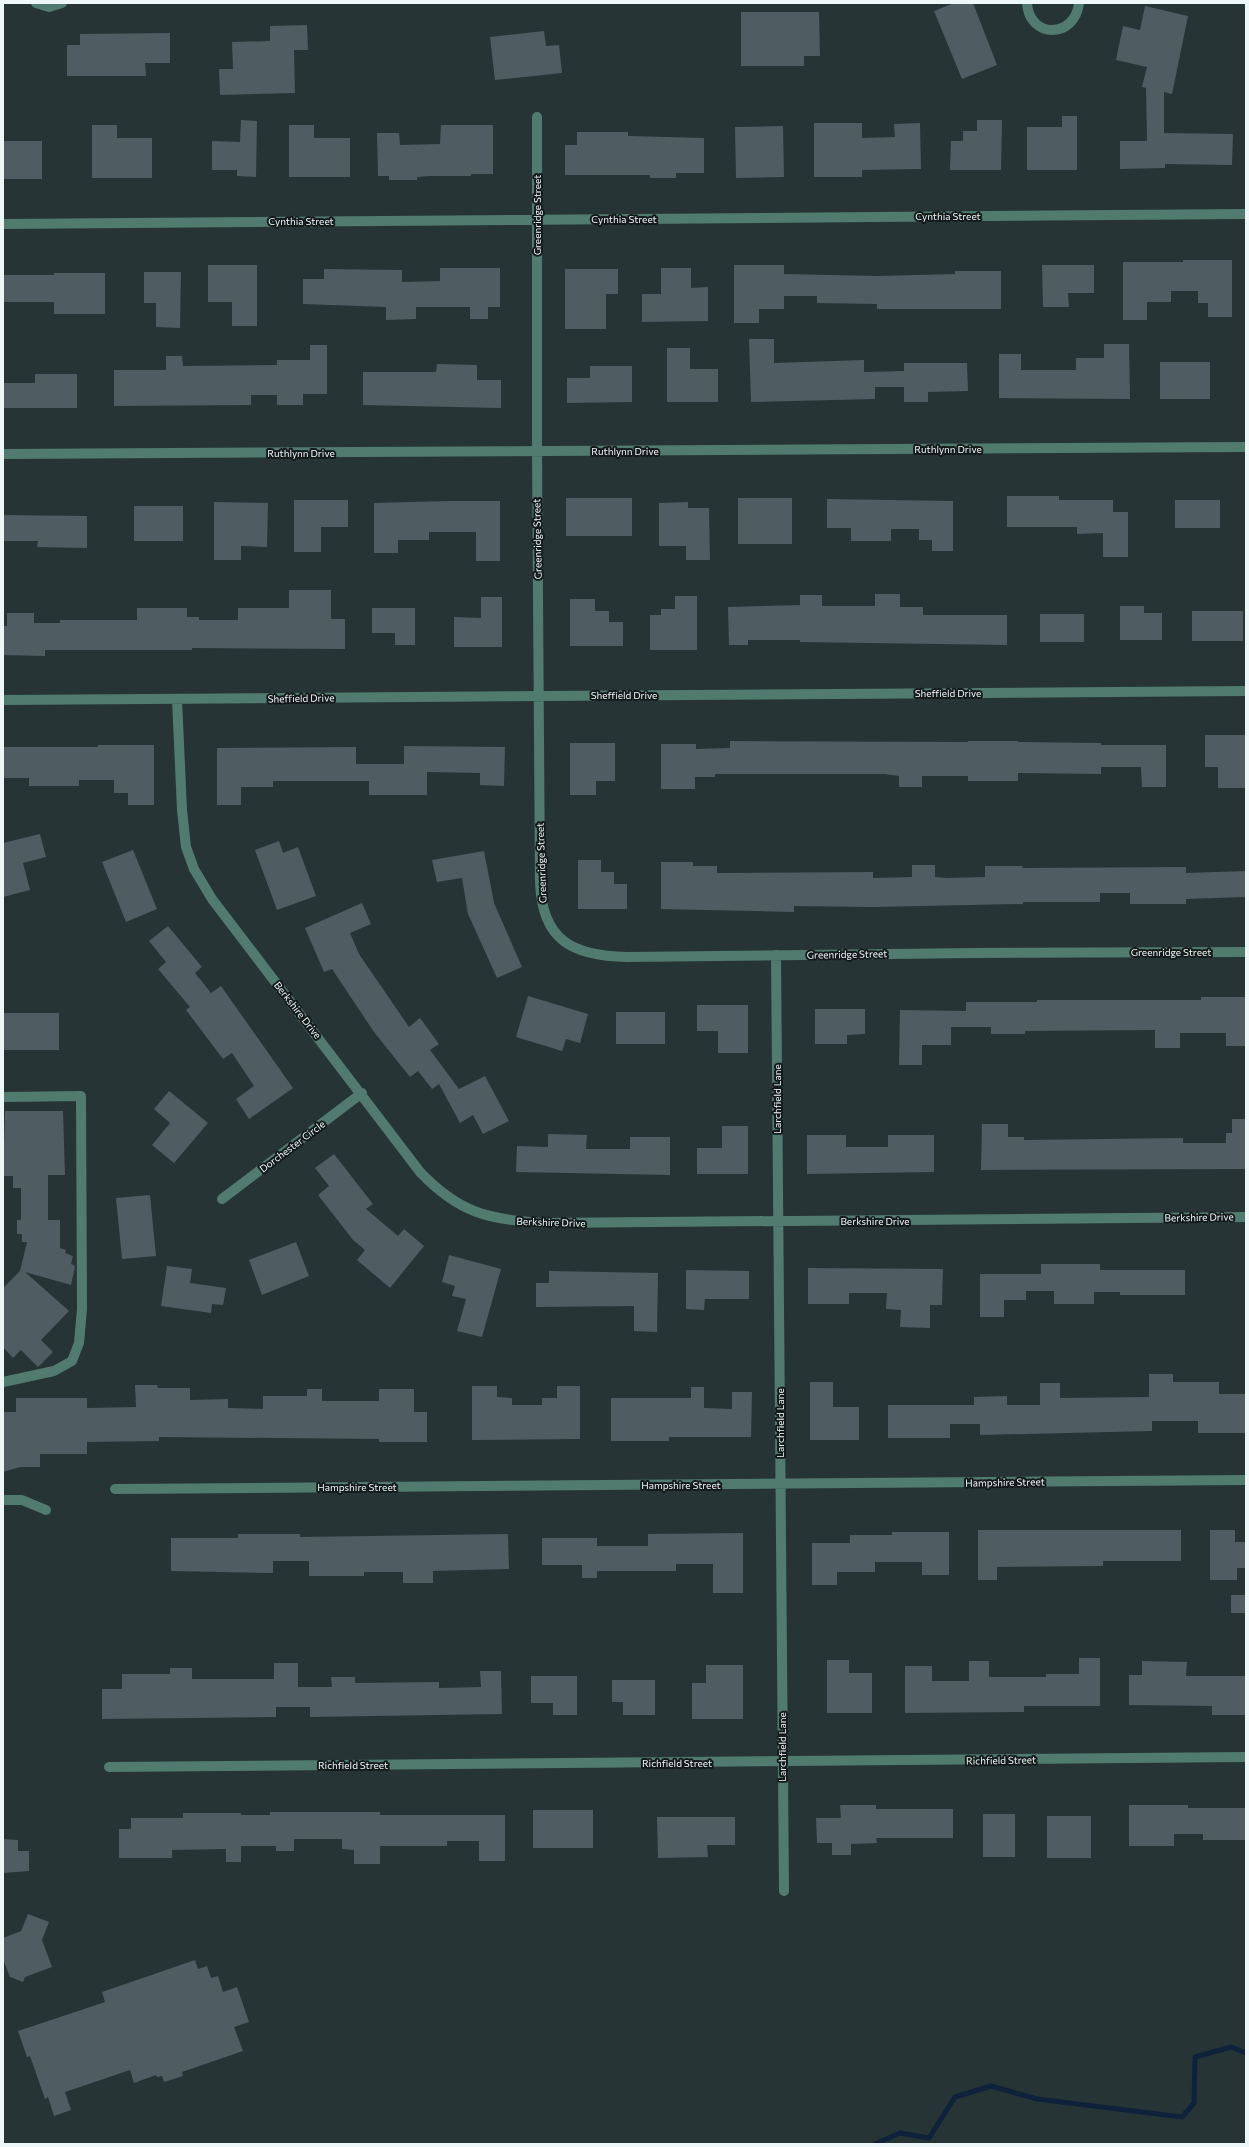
<svg xmlns="http://www.w3.org/2000/svg" width="1249" height="2147" font-family="Commissioner,sans-serif">
	<style>
		.lines { fill: none; stroke-linecap: round; stroke-linejoin: round }
		.stream { stroke: #0e223b; stroke-width: 5 }
		.building { fill: #4f5c62 }
		.service { stroke: #517b6e; stroke-width: 10 }
		.minor { stroke: #517b6e; stroke-width: 10 }
		.labels { text-anchor: middle; stroke-width: 4; stroke-linejoin: round; paint-order: stroke }
		.street-label { font-size: 10px; fill: #eef7f7; stroke: #141a1b }
	</style>
	<rect width="100%" height="100%" fill="#263435"/>
	<g class="lines">
		<path class="stream" d="M875,2144L900,2133L929,2138L955,2097L991,2086L1037,2099L1182,2117L1194,2103L1195,2057L1231,2047L1246,2053"/>
	</g>
	<path class="building" d="M954,3H973L997,65L962,79L934,11Z
		M1145,6L1188,16L1172,94L1164,92V133L1233,134L1232,165L1165,164V168L1120,169V141H1147L1146,88L1142,87L1147,67L1116,60L1123,26L1140,30Z
		M741,12H819L820,56H804V66H741Z
		M307,25L308,50H294L295,93L220,95L219,69H233L232,42L270,41V26Z
		M544,31L546,46L559,45L562,73L495,80L490,37Z
		M170,33V63H145L146,76H67V45H80V34Z
		M1062,116H1077V170H1027V127H1062Z
		M241,120L257,121L256,177L237,176V170H212V141L240,142Z
		M977,120H1002L1001,170H950L951,141H963V131H977Z
		M814,123H862V138L895,137L894,124L920,123L921,169L862,170V177H814Z
		M92,125H117V138H152V178H92Z
		M289,125H314V138H350V177H289Z
		M441,125H493V174H471V176H429L417,177V180H389V176H378L377,133H399L400,145L440,144Z
		M783,126L784,177L736,178L735,127Z
		M577,132H628V136L704,138V173H676V178H650V175H565V145H577Z
		M3,141H42V179H3Z
		M1183,260H1232V317H1208V303H1198V291H1171V302H1147V320H1123V262H1183Z
		M208,265H257V326H232V302H208Z
		M734,265H784V274L877,276L955,274V271H1001V309H877V304L817,303V296H784V309H759V323H734Z
		M1042,265H1094V293H1068L1069,307H1043Z
		M440,268H500V307H488V319H470V307H416V319L386,320V307L303,304V279H324V269L402,270V282L440,281Z
		M661,268H691V288L708,287V321L642,322V294H661Z
		M565,269H618V294H606V329H565Z
		M144,272H181L180,328L156,327V303H144Z
		M54,273H105V314H54V302H3V275H54Z
		M749,339H774V363L864,360V372L904,371V363H967L968,391L928,392V402H904V387H875V399L751,402Z
		M1104,344H1129L1130,399L999,398V354H1021V370H1076V358H1104Z
		M310,345H327V394H303V405H277V395H251V405L114,406V370H166V356H182L183,366L277,365V360H310Z
		M667,348H690V369H718V402H667Z
		M1160,362H1210V399H1160Z
		M437,364L477,365V380H501V408L363,405V372H436Z
		M590,366H632V402L567,403V378H590Z
		M35,374H77V408H3V383H35Z
		M1007,496H1059V500H1113V512H1128V557H1103V533L1077,534V527H1007Z
		M566,498H632V536H566Z
		M738,498H792V544H738Z
		M827,499L953,501V551H932V540H919V529H891V541H851V528H827Z
		M294,500H348V527H321V552H294Z
		M1175,500H1220V528H1175Z
		M448,501H500V561H476V532H429V540H398V553H374V503Z
		M214,502L268,503L267,547L241,546V560H214Z
		M688,502V508H709L710,560H686V546H659V503Z
		M134,506H183V541H134Z
		M3,515L87,516V548L37,547L38,541H3Z
		M289,590H331V619H345V649L192,648V650H45V656L3,655V626H7V613H34V623H60V620H137V608H187V617H199V620H238V608H289Z
		M875,594H900V607H923V615H1007V645L800,642V640H748V645H729L728,607L800,605V595H822V606H875Z
		M675,596H697V650H650V615H661V609H675Z
		M481,597H502V647H454V617L481,618Z
		M570,599H595V611H609V622H623V646H570Z
		M1120,606H1144V613H1162V640H1120Z
		M372,608H415V645H395V633H372Z
		M1192,611H1243V641H1192Z
		M1040,614H1084V642H1040Z
		M1205,735H1246V788H1218V767H1205Z
		M730,741L968,742V741H1018V742L1101,743V745H1166V787H1142L1141,767H1101V774L1018,773V781H968V776H922V787H899V776L885,774H715V777H695V789H661V744H696V749L730,748Z
		M570,743H615V781H596V795H570Z
		M98,745H154V805H128V793H114V780H79V786H29V778H3V747H98Z
		M404,746L505,747L504,786L480,785V773L427,772V795H369V781H273V787H241V805H217V748L356,747V764H404Z
		M40,834L46,857L23,863L30,890L3,897V843Z
		M279,841L283,853L298,847L316,896L277,910L255,850Z
		M133,850L157,909L126,922L102,862Z
		M484,851L494,903L522,967L497,978L468,914L462,878L437,882L432,860Z
		M578,860H601V872H614V884H627V909H578Z
		M661,862H693V866H717V873L873,872V878L912,877V865H935V877L947,878L985,877V866H1022L1023,868L1186,867V873L1246,871V897L1186,899V904H1130V893H1100V902H1023V904L873,907L794,906V912L661,909Z
		M362,903L371,924L350,933L359,954L409,1027L420,1018L439,1044L430,1050L459,1089L485,1076L509,1121L483,1134L473,1115L460,1123L439,1084L432,1089L418,1071L410,1077L374,1032L332,969L324,972L305,928Z
		M168,926L202,967L195,973L211,993L221,986L293,1088L249,1119L236,1099L254,1086L232,1053L223,1059L186,1010L190,1007L158,969L166,962L149,941Z
		M528,996L588,1014L580,1043L566,1039L562,1051L516,1037Z
		M1201,997H1246V1046H1226V1033H1180V1048H1155V1030L1025,1031V1034H991V1027H951V1045H922V1065H899L900,1010L966,1011V1002H1037V1000H1201Z
		M697,1005H748V1053H718V1031H697Z
		M815,1009H865V1034L847,1035V1044H815Z
		M616,1012H665V1044H616Z
		M3,1013H59V1050H3Z
		M169,1091L208,1123L174,1163L152,1145L170,1123L154,1109Z
		M5,1111H63L65,1175H48V1220H60V1248L66,1250L65,1253L73,1256L71,1264L75,1266V1267L71,1285L25,1272L69,1311L41,1340L53,1352L38,1367L21,1350L13,1358L3,1347V1288L20,1271L27,1242H22V1234H17V1220H21V1188H13V1176H3Z
		M1232,1119H1246V1169L981,1170L982,1124H1008V1137H1024V1140L1183,1138V1143H1226V1133H1232Z
		M722,1126H748V1174H697V1148H722Z
		M548,1134L587,1135L586,1149H630V1137H670V1175L516,1172L517,1146L548,1147Z
		M807,1135H846V1147H888V1135H934V1172L807,1174Z
		M334,1154L373,1204L366,1209L398,1236L404,1229L424,1246L390,1288L357,1260L365,1250L353,1240L318,1195L329,1186L315,1168Z
		M150,1195L156,1256L122,1259L116,1198Z
		M296,1242L309,1276L262,1295L249,1260Z
		M449,1255L501,1269L482,1337L457,1331L466,1299L452,1296L455,1286L442,1282Z
		M1041,1264H1100V1270H1185V1295H1120V1292H1094V1304H1054V1291H1026V1300H1004V1317H980V1274H1041Z
		M167,1266L192,1269L190,1283L226,1288L223,1305L212,1304L211,1313L161,1306Z
		M808,1268L943,1269L942,1305H930V1328L900,1327L901,1310L886,1309L887,1293H849V1304H808Z
		M686,1270L749,1271V1299H705L704,1310L686,1309Z
		M549,1271L658,1273L657,1332L634,1331V1306L536,1307V1283H549Z
		M1149,1374H1173V1382H1219V1394H1246V1433H1198V1421H1152V1431L980,1435V1424H950V1438H888V1405H974V1397L1007,1396V1405H1040V1383H1060V1398L1149,1397Z
		M810,1382H833V1407H859V1440H810Z
		M135,1385H157L158,1388H190V1400L228,1399V1408L263,1409V1396H307V1389H322V1401H379V1389H414V1412H427V1442H379V1439L159,1437V1441L87,1442V1454H40V1467H20L3,1472V1412H16V1398H87V1408L136,1407Z
		M472,1386H497V1397L512,1398V1405H542V1398H557V1386H580V1439L472,1440Z
		M691,1387H704V1408L732,1409V1392H752L751,1437H669V1441H611V1398H691Z
		M978,1530H1181V1561H1103V1566L997,1567V1580H978Z
		M1210,1530H1235V1542H1246V1568H1237V1580H1210Z
		M892,1532H949V1575H922V1562H875V1572H837V1585H812V1543H850V1535H892Z
		M743,1533V1593H713V1564H676V1571H597V1578H582V1565H542V1538H597V1546H648V1534Z
		M238,1534H300V1537L508,1534L509,1569L433,1571V1583H403V1572H364V1576H309V1561H273V1573L171,1571V1538H238Z
		M1231,1595H1246V1613H1231Z
		M1079,1658H1100V1706H1024V1712L905,1713V1666H932V1681H969V1661H989V1677H1046V1674H1079Z
		M827,1660H849V1673H872V1713H827Z
		M1142,1661L1187,1662L1186,1676H1246V1715H1212V1706L1129,1705V1675H1142Z
		M274,1663H298V1687H332L331,1677H355V1683L439,1682V1688L481,1687L480,1671H501L502,1714L310,1717V1707H276V1717L102,1719V1689H122V1674H170V1668H192V1679H274Z
		M706,1665H743V1719H692V1683H706Z
		M531,1676H577V1715H553V1703H531Z
		M612,1680H655V1715H623V1702H612Z
		M840,1805H876V1809H953V1838H876L877,1843L851,1844V1855H832V1843H817L816,1818H841Z
		M1129,1805H1188V1808H1246V1840H1203V1834H1174V1846H1129Z
		M533,1810H593V1848H533Z
		M270,1812H380V1815H505V1861H479V1841H447V1846H380V1864H354V1850L342,1849V1839H294V1851H276V1846H241V1862H226V1849L172,1850V1858H119V1829H131V1818H183V1813H241V1815H270Z
		M983,1814H1015V1857H983Z
		M1047,1816H1091V1858H1047Z
		M657,1817H735V1845H707L708,1857L658,1858Z
		M3,1839L18,1840V1851H29V1871L3,1873Z
		M28,1914L49,1922L42,1940L52,1967L25,1977L23,1982L10,1977L3,1959V1938L21,1931Z
		M195,1960L198,1969L207,1966L211,1978L218,1976L223,1992L237,1987L249,2022L234,2027L243,2051L182,2072L183,2076L164,2082L162,2076L157,2077L156,2075L134,2083L130,2070L65,2092L71,2110L54,2116L48,2097L45,2099L30,2056L27,2057L18,2031L105,2002L102,1992Z"/>
	<g class="lines">
		<path class="service" d="M3,1097L81,1096L82,1309L79,1343L72,1361L54,1371L3,1382"/>
		<path class="minor" d="M36,3L49,7L62,3
			M1027,3C1029,39 1075,39 1079,3
			M537,117V452L540,882C542,941 573,956 627,957L976,953L1246,952
			M3,224L1246,214
			M3,454L1246,447
			M177,699L182,810L186,847L194,869L212,899L420,1172C459,1213 489,1220 544,1223L1246,1217
			M3,700L1246,691
			M776,955L784,1891
			M222,1199L362,1093
			M115,1489L1246,1480
			M3,1500H22L46,1510
			M109,1767L1246,1757"/>
	</g>
	<g class="labels">
		<g class="street-label">
			<text transform="translate(537 215) rotate(-90)" y="4">Greenridge Street</text>
			<text x="948" y="220">Cynthia Street</text>
			<text x="624" y="223">Cynthia Street</text>
			<text x="301" y="225">Cynthia Street</text>
			<text x="948" y="453">Ruthlynn Drive</text>
			<text x="625" y="455">Ruthlynn Drive</text>
			<text x="301" y="457">Ruthlynn Drive</text>
			<text transform="translate(537 539) rotate(-91)" y="4">Greenridge Street</text>
			<text x="948" y="697">Sheffield Drive</text>
			<text x="624" y="699">Sheffield Drive</text>
			<text transform="translate(301 698) rotate(-1)" y="4">Sheffield Drive</text>
			<text transform="translate(541 863) rotate(-92)" y="4">Greenridge Street</text>
			<text x="1171" y="956">Greenridge Street</text>
			<text transform="translate(847 954) rotate(-1)" y="4">Greenridge Street</text>
			<text transform="translate(298 1010) rotate(52)" y="4">Berkshire Drive</text>
			<text transform="translate(777 1099) rotate(-90)" y="4">Larchfield Lane</text>
			<text transform="translate(292 1146) rotate(-37)" y="4">Dorchester Circle</text>
			<text transform="translate(1199 1217) rotate(-1)" y="4">Berkshire Drive</text>
			<text x="875" y="1225">Berkshire Drive</text>
			<text transform="translate(551 1222) rotate(2)" y="4">Berkshire Drive</text>
			<text transform="translate(780 1423) rotate(-90)" y="4">Larchfield Lane</text>
			<text transform="translate(1005 1482) rotate(-1)" y="4">Hampshire Street</text>
			<text x="681" y="1489">Hampshire Street</text>
			<text x="357" y="1491">Hampshire Street</text>
			<text transform="translate(782 1747) rotate(-90)" y="4">Larchfield Lane</text>
			<text transform="translate(1001 1760) rotate(-1)" y="4">Richfield Street</text>
			<text x="677" y="1767">Richfield Street</text>
			<text x="353" y="1769">Richfield Street</text>
		</g>
	</g>
	<rect width="1249" height="2147" fill="none" stroke="#eef7f7" stroke-width="8"/>
</svg>
